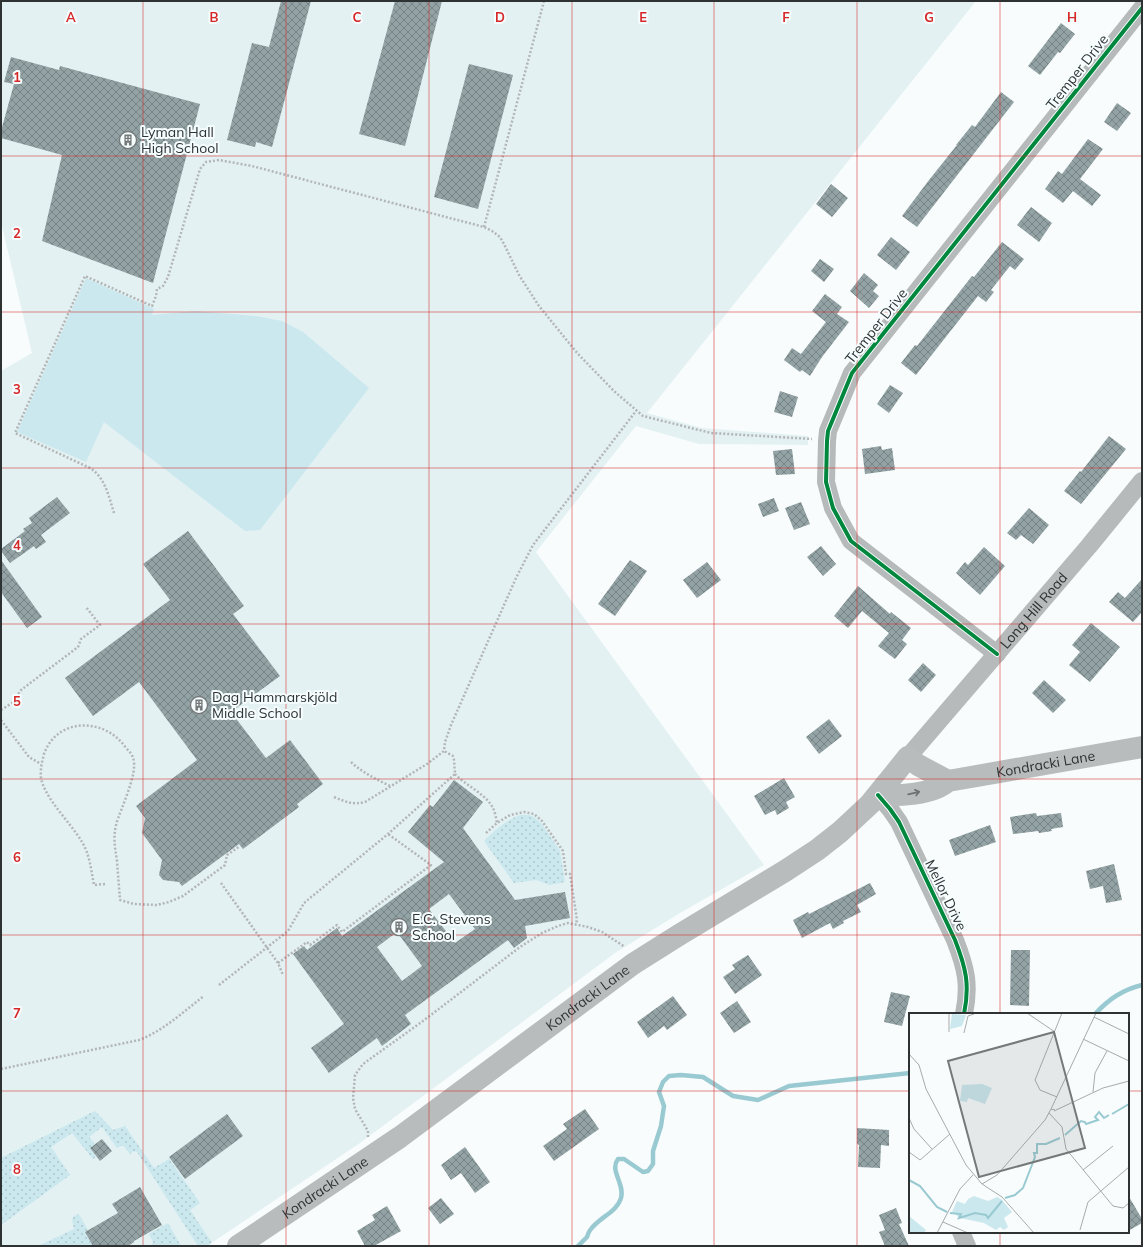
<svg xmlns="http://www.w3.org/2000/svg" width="1143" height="1247" font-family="Mulish,sans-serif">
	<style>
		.built { fill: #e3f1f3 }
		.grass { fill: url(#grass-dots) }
		.garden { fill: #cae8ee }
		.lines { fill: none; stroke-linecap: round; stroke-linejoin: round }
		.stream { stroke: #99cad2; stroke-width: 4.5 }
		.building { fill: url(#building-cross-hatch); fill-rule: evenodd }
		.path { stroke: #b3b5b6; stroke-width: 2.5; stroke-dasharray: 2 2; stroke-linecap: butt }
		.minor { stroke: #b7baba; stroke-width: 18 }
		.major { stroke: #b9bcbc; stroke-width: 22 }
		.cycleway-casing { stroke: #f6fdfe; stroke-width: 6 }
		.cycleway { stroke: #00873e; stroke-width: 4 }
		.oneway { stroke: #6d7071 }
		.grid { fill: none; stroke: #d62828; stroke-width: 1; stroke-opacity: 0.55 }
		.labels { text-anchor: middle; stroke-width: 4; stroke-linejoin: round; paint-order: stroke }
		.street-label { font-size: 14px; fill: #2e3233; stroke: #f6fdfe }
		.poi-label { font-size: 14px; fill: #2e3233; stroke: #f6fdfe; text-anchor: start }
		.inset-river { fill: none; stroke: #99cad2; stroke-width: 2 }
		.inset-road { fill: none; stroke: #a7abac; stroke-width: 1 }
		.view { fill: #757979; fill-opacity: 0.15; stroke: #757979; stroke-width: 2 }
		.inset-edge { fill: none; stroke: #2e3233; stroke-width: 2 }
		.grid-label { font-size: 13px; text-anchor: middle; font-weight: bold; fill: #d62828; stroke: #f6fdfe; stroke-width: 4; stroke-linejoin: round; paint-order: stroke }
	</style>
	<defs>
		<pattern id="grass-dots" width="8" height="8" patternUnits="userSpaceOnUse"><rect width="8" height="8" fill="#cae8ee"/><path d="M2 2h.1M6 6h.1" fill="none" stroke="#aec7cd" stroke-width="1.8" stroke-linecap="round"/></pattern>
		<pattern id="building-cross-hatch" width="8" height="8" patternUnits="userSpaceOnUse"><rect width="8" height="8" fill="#93a2a4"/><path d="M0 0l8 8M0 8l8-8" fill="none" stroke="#788586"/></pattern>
	</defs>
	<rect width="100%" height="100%" fill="#f8fcfc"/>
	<path class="built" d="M1,1H976L647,413L702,428L808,436V445L699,444L636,426L536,552L764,865L680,913L615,953L360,1143L207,1246H1V371L32,353L1,222Z"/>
	<path class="grass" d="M520,815H529L534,817L542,824L560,851L565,882L550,885L536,880L514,883L484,841C495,830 505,821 520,815Z
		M95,1111L113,1130L125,1126L154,1168L169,1159L200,1203L190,1210L212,1243L206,1246H198L137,1152L134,1151L130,1154L123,1145L117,1148L102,1127L89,1137L95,1144L90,1148L96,1157L93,1159L72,1133L51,1147L70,1175L1,1225V1158Z
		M78,1214L80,1216L88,1230L85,1232L93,1246H38L74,1229L72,1220L74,1216Z
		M168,1223L181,1246H151L153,1242L149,1234Z"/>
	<path class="garden" d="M86,278L154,309L152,315L194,311L256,316L282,321L303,332L369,388L260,530L245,531L104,422L86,462L17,432Z"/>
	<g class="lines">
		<path class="stream" d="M1095,1014C1109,999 1122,990 1142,985
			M578,1246C581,1243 584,1240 587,1237C588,1234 589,1231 591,1229C600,1217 617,1212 621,1198C625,1183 609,1171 618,1159H624L643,1172L648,1171L653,1164V1151L661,1126L664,1106L659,1092L663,1082L669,1076L681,1075L703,1077L733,1096L758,1100L789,1086L910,1073"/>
	</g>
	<path class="building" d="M281,1H311L272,147L256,142L255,147L227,140L252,43L269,47Z
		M395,1H442L405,146L359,134Z
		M1061,23L1075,34L1060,53L1058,52L1040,75L1028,66Z
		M11,57L59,70L60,66L200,104L153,283L42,241L62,155L1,138V131L14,84L4,82Z
		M469,64L513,75L478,209L434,197Z
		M1001,92L1014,102L917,227L902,216L929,180L957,145H956L972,125L975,127Z
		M1117,103L1131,113L1117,131L1104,122Z
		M1088,139L1103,149L1080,179L1101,195L1092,206L1073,191L1063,203L1045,189L1058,171L1062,174Z
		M831,184L848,198L832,217L816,204Z
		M1031,207L1052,223L1039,242L1017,225Z
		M891,237L910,252L896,270L877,255Z
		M1002,242L1024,259L1015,270L1010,266L991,290L994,292L986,302L978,296L916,375L901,363L915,345L917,346L972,276L974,277Z
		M820,259L834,269L824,282L811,271Z
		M864,273L878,285L873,291L879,296L869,308L850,291Z
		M825,294L842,307L837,314L849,322L822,357L810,376L802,370L800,372L784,360L792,348L801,354L826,322L812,311Z
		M890,385L903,393L889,413L877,404Z
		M780,391L798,397L792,417L774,412Z
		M1109,436L1126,449L1081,504L1064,491L1080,471L1081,472Z
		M881,446L882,450L892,448L895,470L865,474L862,449Z
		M792,449L795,474L776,475L773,451Z
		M57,497L70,513L41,535L46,542L36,549L34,546L10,563L1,551V549L25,531L23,529L32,523L29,518Z
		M774,498L779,511L763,517L758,504Z
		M801,502L810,524L794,530L785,508Z
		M1029,508L1049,525L1033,544L1021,535L1016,540L1007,533Z
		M188,531L244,606L233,614L280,676L231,712L266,758L290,740L323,784L297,804L299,807L243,849L239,844L182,886L179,882L163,880L159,875L162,860L142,833L145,818L136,806L197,760L139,682L93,716L65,678L170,600L143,564Z
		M821,546L836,564L823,576L807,557Z
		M984,547L1005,566L980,595L956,573L965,562L968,565Z
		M1,560L42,617L27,628L1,592Z
		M630,560L647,571L615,616L598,604Z
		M707,562L721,580L697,598L683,580Z
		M1142,579V612L1133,622L1109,602L1118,592L1125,598Z
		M858,586L890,614L891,612L911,628L902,640L907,644L895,659L878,646L889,633L862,611L848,628L834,616Z
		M1091,623L1120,647L1090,682L1069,665L1080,652L1072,645Z
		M923,663L936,675L921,692L908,680Z
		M1044,680L1066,700L1053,713L1032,693Z
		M829,719L842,736L819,754L806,737Z
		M784,778L795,797L786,802L789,808L777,815L775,810L765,815L754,796Z
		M454,780L483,802L463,828L515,900L565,892L570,918L525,926L527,938L514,948L508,940L405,1015L411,1024L382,1046L377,1038L329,1073L311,1048L344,1024L293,954L304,946L307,950L337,928L342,936L444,862L408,832L430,805L433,807ZM449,894L475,929L455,943L429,909ZM397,932L422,966L402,981L377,947Z
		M1036,813L1037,816L1061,813L1063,827L1051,829L1052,831L1039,833L1038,831L1013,834L1010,817Z
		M990,825L996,842L955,856L949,840Z
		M1114,864L1122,900L1106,903L1103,886L1090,889L1086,871Z
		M870,883L876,894L857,905L861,912L843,921L844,923L833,929L830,923L802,938L793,920L808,912L809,914Z
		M1011,950H1030L1029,1006L1010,1005Z
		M748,955L762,975L735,994L723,977L735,969L732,965Z
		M891,992L910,996L902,1026L884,1022Z
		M673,996L687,1015L667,1030L664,1026L648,1038L637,1022Z
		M737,1001L751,1022L734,1033L720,1013Z
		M585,1109L599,1129L554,1161L543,1146L567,1129L563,1124Z
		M227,1114L243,1136L185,1179L169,1157Z
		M857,1128L889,1130V1146L881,1145L880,1168L858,1167L859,1145L857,1144Z
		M102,1139L112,1151L100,1161L90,1148Z
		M465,1147L490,1182L475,1193L461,1173L451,1180L441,1165Z
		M140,1187L162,1225L134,1241V1242L128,1246H93L85,1232L118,1213L112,1204Z
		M1128,1195L1142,1219V1223L1128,1231Z
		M441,1198L454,1214L440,1224L428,1208Z
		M387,1206L401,1231L374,1246H365L357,1231L375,1220L372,1215Z
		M896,1208L902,1223L899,1224L909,1246H885L879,1232L885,1230L879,1215Z"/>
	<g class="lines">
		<path class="path" d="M484,227L544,1
			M114,513C109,497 105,477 90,468L15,433L85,276L152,306L156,296L157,289L163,286L168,277L200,169L206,162L219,160L252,166L484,227L492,231L500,237L504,244L519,275L539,306L578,354L615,392L643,416L711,433L812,439
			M1,710L12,703L21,690L78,647L81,639L100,625L86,607
			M1,720L29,757L41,764
			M351,762C363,773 376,779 390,786
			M455,774C466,786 485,793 493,808C495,812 496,818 497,823
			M334,797C346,802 353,805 365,802L427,764L444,751L445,742L451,725L516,578L533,545L636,411
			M486,833L497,823L510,815L524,812L534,814L542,821L563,851L566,874H570L577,920L576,924
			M221,883L278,963L283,975
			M105,884L94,885C91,870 90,855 82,842C71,823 45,799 41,778C40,770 42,762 44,754C57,717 105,717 126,748C129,751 132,754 133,758C139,772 120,810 116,825C113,839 115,847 117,861C118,874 119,887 120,900L134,904L157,905L169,902L183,896L225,865L227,855L240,846
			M278,963L307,942L310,945L337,925L342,932L431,865L388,834
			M219,985L288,931L304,903L388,834L455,774L454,760L453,756L444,751
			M1,1069L139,1040C163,1031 183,1012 204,996
			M368,1137V1131L355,1109L353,1098L355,1075L363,1064L423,1021L520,947L542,933L558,926L568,923L588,927L602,932L625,947"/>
		<g class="minor">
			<path d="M997,654L851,541L833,508L826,482L827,441L828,431L852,373L1142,8"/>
			<path id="s1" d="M908,757L1089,546L1142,481"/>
			<path d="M878,795L890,809L899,822L955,940C966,968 970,985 964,1014"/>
			<path d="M961,1232L967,1246"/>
		</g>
		<g class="major">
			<path id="s2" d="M878,795C898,796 933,795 948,781L1142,747"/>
			<path id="s3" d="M238,1246L400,1137L633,964L679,935L785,871L817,850L840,832L870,804L908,757L918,765L948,781"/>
		</g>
		<g class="cycleway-casing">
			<path id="cycleway" d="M997,654L851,541L833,508L826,482L827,441L828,431L852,373L1142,8
				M878,795L890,809L899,822L955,940C966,968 970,985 964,1014"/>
		</g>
		<use href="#cycleway" class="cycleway"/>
	</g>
	<defs><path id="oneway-shaft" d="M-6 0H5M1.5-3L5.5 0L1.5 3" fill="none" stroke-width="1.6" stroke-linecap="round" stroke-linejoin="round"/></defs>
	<use class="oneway" href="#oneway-shaft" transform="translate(914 793) rotate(-13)"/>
	<path class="grid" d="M143,1V1246M286,1V1246M429,1V1246M572,1V1246M714,1V1246M857,1V1246M1000,1V1014M1,156H1142M1,312H1142M1,468H1142M1,624H1142M1,779H1142M1,935H1142M1,1091H910M1128,1091H1142M1000,1232V1246"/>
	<defs>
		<g id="building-ring" transform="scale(0.9)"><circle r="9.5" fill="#f6fdfe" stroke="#757979" stroke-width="1.5"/><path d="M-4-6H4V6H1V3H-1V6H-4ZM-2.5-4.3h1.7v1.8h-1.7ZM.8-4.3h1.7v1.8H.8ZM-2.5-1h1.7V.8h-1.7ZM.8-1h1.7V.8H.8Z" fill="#757979"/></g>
	</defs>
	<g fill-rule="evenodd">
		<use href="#building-ring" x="128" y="140"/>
		<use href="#building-ring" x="199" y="705"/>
		<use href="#building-ring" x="399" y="927"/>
	</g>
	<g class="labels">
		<g class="street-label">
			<text transform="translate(1077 72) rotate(-52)" y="5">Tremper Drive</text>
			<text transform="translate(876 326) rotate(-52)" y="5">Tremper Drive</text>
			<text dy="5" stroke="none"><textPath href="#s1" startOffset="193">Long Hill Road</textPath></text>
			<text dy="5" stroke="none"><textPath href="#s2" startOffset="172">Kondracki Lane</textPath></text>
			<text transform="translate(946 895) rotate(64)" y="5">Mellor Drive</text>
			<text dy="5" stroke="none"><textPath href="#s3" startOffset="429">Kondracki Lane</textPath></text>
			<text dy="5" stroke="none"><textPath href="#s3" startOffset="105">Kondracki Lane</textPath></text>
		</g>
		<g class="poi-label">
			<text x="141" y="137">Lyman Hall<tspan x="141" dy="16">High School</tspan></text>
			<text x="212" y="702">Dag Hammarskjöld<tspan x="212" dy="16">Middle School</tspan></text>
			<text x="412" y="924">E.C. Stevens<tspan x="412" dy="16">School</tspan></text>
		</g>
	</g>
	<g transform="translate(909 1013)">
		<rect width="220" height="220" fill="#f8fcfc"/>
		<path d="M65,183L79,188L88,184L92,186L103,199L95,205L99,214L95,217L91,214L87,217L75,210L51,205L43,199L48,188L56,191L59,186ZM0,203L17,217L15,220H0Z" fill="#cae8ee"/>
		<path d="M43,1L57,2L53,13L41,16ZM73,71L83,75L76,91L59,85L58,89L51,88L53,72Z" fill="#cae8ee"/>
		<path class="inset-river" d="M203,101L220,91M156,122L172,108L176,109L177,111L189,107L186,104L190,99L195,105L200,102M0,167L11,173L28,194L38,199M96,185L106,182L114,175L126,144L125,140H128V131H137L151,125M41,200L52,201L50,205L66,200L77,202L79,205L93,188"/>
		<path class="inset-road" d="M40,0V19M118,0L146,19M185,4L220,21M55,20L59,3L65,1M174,26L220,48M0,41L10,52L17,76L57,152L73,171L88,162L136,107L142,96L146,97M184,79L186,60L198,38M148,84L131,77L126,67L153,0M142,96L187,0M145,98L194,75L220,68M140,100L153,114L157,136L204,193L214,195L220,190M0,105L5,116L23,136M0,139L11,147L41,121M174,157L204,133M73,171L93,184L125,220M34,209L59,220M171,217L179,189L220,154M28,220L51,176L64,162"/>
		<path class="view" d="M145,19L176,135L70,164L39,48Z"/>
		<rect width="220" height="220" class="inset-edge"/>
	</g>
	<g class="grid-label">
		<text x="71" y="22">A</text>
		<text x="214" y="22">B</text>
		<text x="357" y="22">C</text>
		<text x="500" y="22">D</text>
		<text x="643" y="22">E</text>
		<text x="786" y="22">F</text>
		<text x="929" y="22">G</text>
		<text x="1072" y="22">H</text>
		<text x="17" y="82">1</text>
		<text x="17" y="238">2</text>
		<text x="17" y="394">3</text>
		<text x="17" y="550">4</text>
		<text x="17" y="706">5</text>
		<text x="17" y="862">6</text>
		<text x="17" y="1018">7</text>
		<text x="17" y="1174">8</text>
	</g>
	<rect width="1143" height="1247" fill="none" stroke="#2e3233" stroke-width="4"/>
</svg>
